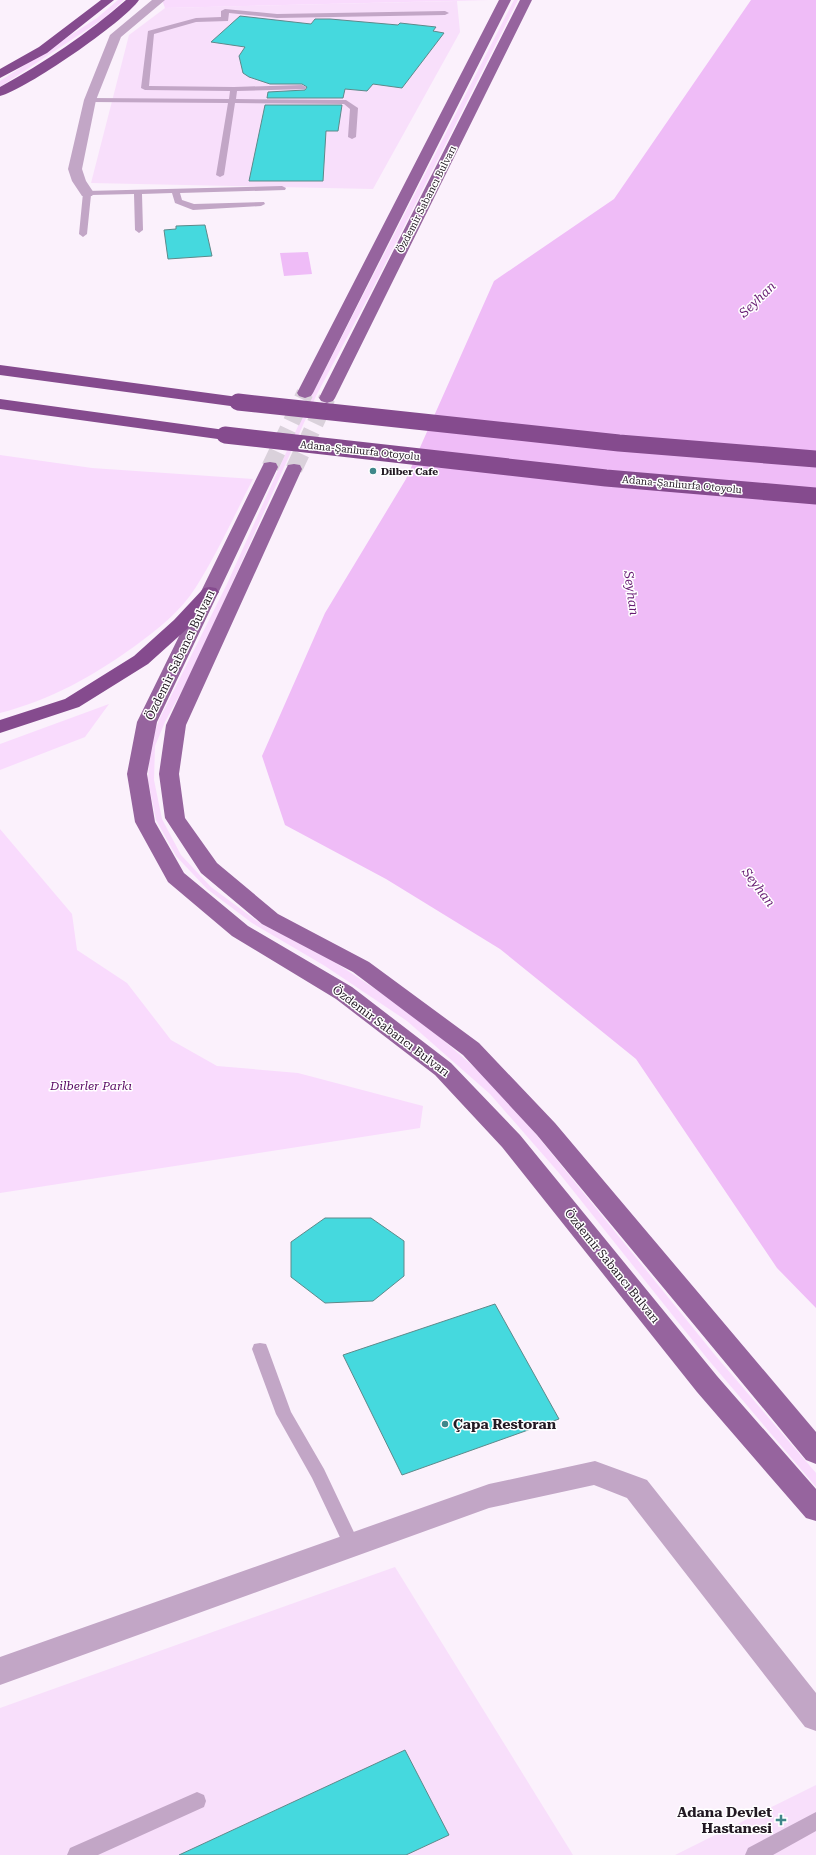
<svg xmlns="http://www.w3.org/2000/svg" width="816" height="1855" font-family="'Roboto Serif',serif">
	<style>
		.built { fill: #f8dffb }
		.green { fill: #f9dbfd }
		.water { fill: #efbcf7 }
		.building { fill: #45d9de; stroke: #5e898a }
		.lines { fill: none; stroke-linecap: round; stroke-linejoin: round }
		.primary-tunnel { stroke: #dad1db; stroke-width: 17; stroke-dasharray: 17 8; stroke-linecap: butt }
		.lane { fill: #c2a6c6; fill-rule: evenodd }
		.street { fill: #c2a6c6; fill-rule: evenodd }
		.primary { fill: #96649e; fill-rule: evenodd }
		.highway { fill: #854b8e; fill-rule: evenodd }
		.highway-bridge { stroke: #854b8e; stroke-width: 17 }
		.poi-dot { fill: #3f878a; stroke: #fff; stroke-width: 1.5 }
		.labels { text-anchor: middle; stroke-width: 3; stroke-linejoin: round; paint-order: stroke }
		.far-street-label { font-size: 10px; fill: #221923; stroke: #fff }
		.far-poi-label { font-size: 10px; font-weight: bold; fill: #221923; stroke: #fff; text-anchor: start }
		.street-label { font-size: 12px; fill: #221923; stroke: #fff }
		.park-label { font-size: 12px; font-style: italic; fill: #570662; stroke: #fff }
		.water-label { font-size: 13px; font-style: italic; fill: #671c73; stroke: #fff }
		.near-poi-label { font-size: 14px; font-weight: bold; fill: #221923; stroke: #fff; text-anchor: start }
	</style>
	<rect width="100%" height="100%" fill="#fbf1fc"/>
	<path class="built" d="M457,1L460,32L373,189L91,183L129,35L165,8Z
		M395,1567L573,1855H0V1708Z
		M816,1785V1855H675Z"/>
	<path class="green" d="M118,0H124L103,19L0,87V81L97,18Z
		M162,0H489L165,8Z
		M514,0H518L370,294L316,396L195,666L165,722L155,746L154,780L162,819L181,855L211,887L257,921L333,961L416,1016L500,1090L715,1355L816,1473V1487L706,1357L559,1173L490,1094L407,1021L325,966L252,923L207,889L176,856L156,820L148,780L150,745L159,720L227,584L312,395Z
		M0,455L92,468L253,479C235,514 217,554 196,587C181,611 158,629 135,646C93,676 51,700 0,713Z
		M109,704L85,737L0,770V744Z
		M0,829L72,914L77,950L127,983L171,1040L217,1066L298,1073L423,1106L420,1128L0,1193Z"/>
	<path class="water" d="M751,0H816V1308L777,1268L636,1059L500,949L386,879L285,825L262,756L325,613L406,479L494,281L614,199Z
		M308,252L312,274L284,276L280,253Z"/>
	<path class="building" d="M240,16L311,24L315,19H330L398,25L400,23L436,27L433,31L444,33L402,88L373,84L367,91L345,89L343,98H267L268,92L305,90L307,87L302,84H270L249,77L243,73L239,56L245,47L211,42Z
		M265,105H342L338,131H326L323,181H249Z
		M205,225L212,256L168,259L164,230L176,229V226Z
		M325,1218H371L404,1241V1276L373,1301L325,1303L291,1277V1242Z
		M495,1304L559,1419L402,1475L343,1355Z
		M405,1750L449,1835L406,1855H179Z"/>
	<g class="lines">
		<path class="primary-tunnel" d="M270,467L305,393
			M294,469L327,398"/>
		<path class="lane" d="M225,9L277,14L445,11L449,13L445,15L277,18L229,13L228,21L196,22L154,34L149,86L234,87L302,85L306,87L305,89L237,91L236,99L346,100L358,108L356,137L352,139L348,137L350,109L344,104L235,103L224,175L220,177L216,175L228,103L90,102L86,100L90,98L229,99L230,91L145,90L141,88L148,31L196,18L221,17V11Z
			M282,186L286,188L285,190L180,193L182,200L194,204L264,202L265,204L261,206L193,210L175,203L172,193L142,194L143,230L139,233L135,230L134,194L91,195L87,234L83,237L79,234L83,193L87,191Z
			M260,1343L266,1344L268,1349L291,1412L324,1469L360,1545L358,1550L352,1552L346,1550L312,1478L276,1414L252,1349L254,1344Z
			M197,1792L204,1795L206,1801L204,1807L98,1855H67L70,1848Z
			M816,1812V1831L773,1855H745L748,1848Z"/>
		<path class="street" d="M152,0H165L121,37L96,100L82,169L86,181L94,193L92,196H82L72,181L68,169L84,100L110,35Z
			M595,1461L647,1480L816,1693V1731L805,1727L627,1498L594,1485L489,1508L0,1685V1657L489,1484Z"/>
		<path class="primary" d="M499,0H511L313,393L311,396L305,398L299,396L297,393Z
			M520,0H532L335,398L333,401L327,403L321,401L319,398Z
			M270,462L276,463L278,467L157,722L147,774L155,822L184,873L248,926L352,987L451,1063L520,1135L717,1376L816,1489V1521L806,1518L697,1392L502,1147L435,1075L336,999L232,936L168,882L135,822L127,774L137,722L262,467L264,463Z
			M294,464L300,465L302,469L186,725L179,774L185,818L217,863L278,914L369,962L479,1043L555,1123L816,1432V1464L806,1460L537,1135L463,1055L353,972L262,924L201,873L165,818L159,774L166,725L286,469L288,465Z"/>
		<path class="highway" d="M101,0H114L47,53L0,78V69L39,47Z
			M126,0H139C124,22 25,90 0,96V87C45,62 87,34 126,0Z
			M0,365L238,397L244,399L246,402L244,405L238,407L0,375Z
			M0,399L225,430L231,431L233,435L231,439L225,440L0,409Z
			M210,587L216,588L219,592L216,596L188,628L148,664L79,707L0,733V720L65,699L134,656L174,620L204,588Z"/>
		<path class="highway-bridge" d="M238,402L619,443L816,459
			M225,435L606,478L816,496"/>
	</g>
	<g class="poi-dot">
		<circle cx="373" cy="471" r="4"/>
		<circle cx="445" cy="1424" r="4"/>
		<path d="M779 1814h4v4h4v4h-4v4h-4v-4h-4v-4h4z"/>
	</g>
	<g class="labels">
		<g class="far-street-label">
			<text transform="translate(426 199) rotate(-63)" y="4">Özdemir Sabancı Bulvarı</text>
			<text transform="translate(360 450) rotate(6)" y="4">Adana-Şanlıurfa Otoyolu</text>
			<text transform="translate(682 484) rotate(5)" y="4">Adana-Şanlıurfa Otoyolu</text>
		</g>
		<g class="far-poi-label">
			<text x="381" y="475">Dilber Cafe</text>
		</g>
		<g class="street-label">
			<text transform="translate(180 655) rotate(-64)" y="4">Özdemir Sabancı Bulvarı</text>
			<text transform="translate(391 1031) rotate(37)" y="4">Özdemir Sabancı Bulvarı</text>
			<text transform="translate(612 1266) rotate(51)" y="4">Özdemir Sabancı Bulvarı</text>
		</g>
		<g class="park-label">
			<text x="91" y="1090">Dilberler Parkı</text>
		</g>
		<g class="water-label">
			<text transform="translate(757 299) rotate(-44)" y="5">Seyhan</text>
			<text transform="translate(632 593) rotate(82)" y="5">Seyhan</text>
			<text transform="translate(759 887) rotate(53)" y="5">Seyhan</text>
		</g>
		<g class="near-poi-label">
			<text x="453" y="1429">Çapa Restoran</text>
			<text x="772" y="1817" text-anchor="end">Adana Devlet<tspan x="772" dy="16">Hastanesi</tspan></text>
		</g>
	</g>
</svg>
